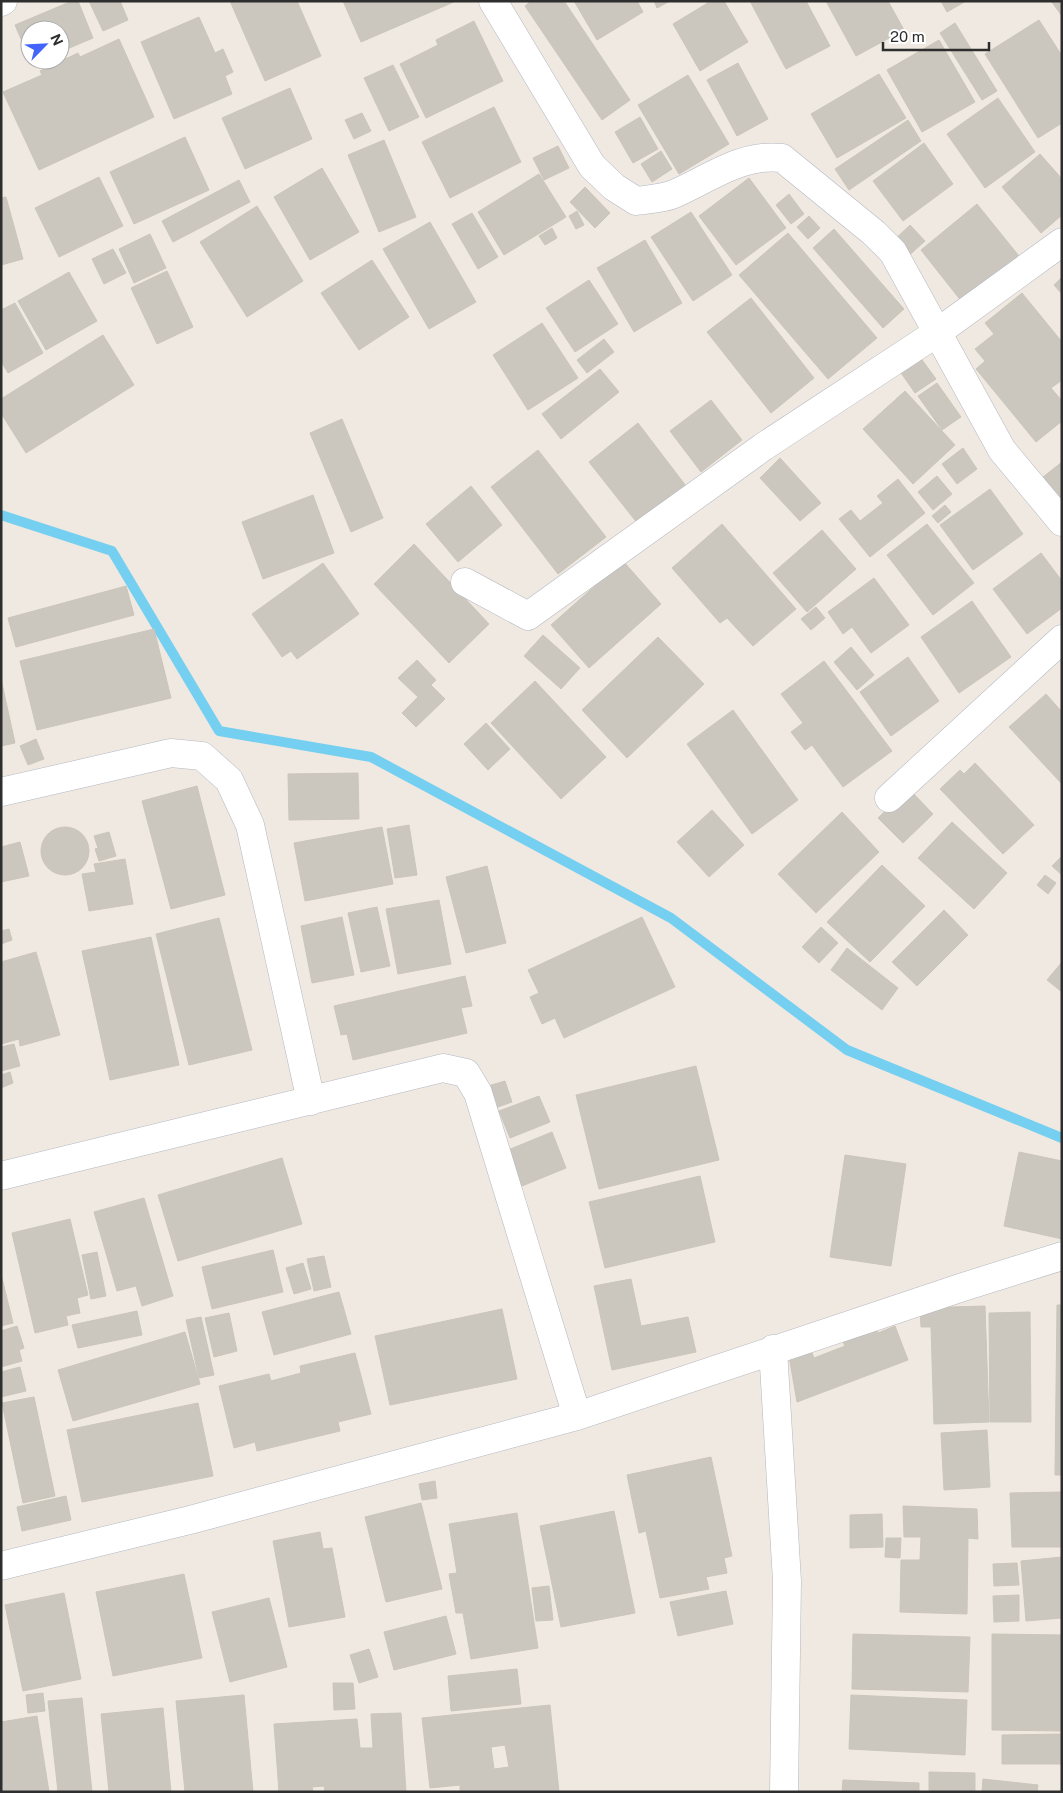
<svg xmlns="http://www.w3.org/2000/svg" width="1063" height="1793" font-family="'Public Sans',sans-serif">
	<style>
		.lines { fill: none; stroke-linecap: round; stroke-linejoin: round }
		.stream { stroke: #75cff0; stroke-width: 10 }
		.building { fill: #cbc7bf; stroke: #cbc5ba; fill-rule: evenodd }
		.street-casing { stroke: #b4b7c1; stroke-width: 29 }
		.street { stroke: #fff; stroke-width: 28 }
	</style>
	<rect width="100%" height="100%" fill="#efe9e1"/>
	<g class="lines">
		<path class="stream" d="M1,515L112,551L219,731L371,757L671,918L847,1050L1062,1138"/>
	</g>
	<path class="building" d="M72,1H78L93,38L60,52V30H30V60L15,25Z
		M89,1H120L128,20L103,31Z
		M230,1H297L321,56L265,81Z
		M343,1H456L361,42Z
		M531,1H564L630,100L602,120L525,6Z
		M574,1H637L643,12L597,40Z
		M654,1H670L657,8Z
		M711,1H724L748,42L700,71L673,24Z
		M750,1H806L830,46L786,69Z
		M826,1H888L904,30L856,56Z
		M941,1H966L947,12Z
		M1051,1H1062V16Z
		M199,17L215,53L223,49L233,72L225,76L232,94L174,119L141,42Z
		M1039,20L1062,56V123L1038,138L985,54Z
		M474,21L503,81L426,118L400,64L438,45L436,40Z
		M955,23L997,91L982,100L940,33Z
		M119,39L154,117L39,170L3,92L42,75L40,71L78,53L80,57Z
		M939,40L975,102L922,132L887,70Z
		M738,63L768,119L737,136L707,80Z
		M393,65L419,117L389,131L364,78Z
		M879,74L906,118L837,158L811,114Z
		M688,75L729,144L679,174L638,105Z
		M290,88L312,139L245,169L222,118Z
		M998,98L1035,152L985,188L947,134Z
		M494,107L521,162L450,198L422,142Z
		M362,113L371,131L354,139L345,120Z
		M640,117L658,149L633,163L615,132Z
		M908,120L921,141L849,190L835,169Z
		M185,137L209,190L134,224L110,172Z
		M384,140L416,217L379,232L348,155Z
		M924,143L953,184L903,221L873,181Z
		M558,146L569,168L544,180L533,158Z
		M661,151L672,169L652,182L641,164Z
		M1040,154L1062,179V215L1041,233L1002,187Z
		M322,168L359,232L310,260L274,197Z
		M539,174L566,217L504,255L478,212Z
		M99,177L123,226L59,257L35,208Z
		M749,178L786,228L736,265L699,216Z
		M239,180L250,202L173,242L162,221Z
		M585,187L610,213L595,228L570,202Z
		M789,194L804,214L791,224L776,205Z
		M6,197L23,259L1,265V198Z
		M977,204L1019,256L962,302L921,250Z
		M257,206L303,281L247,317L200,242Z
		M577,211L584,225L576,229L569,216Z
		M691,212L732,275L693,301L651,237Z
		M472,213L498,257L478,269L452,224Z
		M809,216L820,228L808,239L797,227Z
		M430,222L476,302L429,329L383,249Z
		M910,225L925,241L904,260L890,244Z
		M552,228L557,238L545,245L539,236Z
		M834,229L904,309L883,328L813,248Z
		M788,233L877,338L828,379L739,275Z
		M150,234L166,268L134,283L119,249Z
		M645,240L682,303L634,332L597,268Z
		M113,249L126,273L104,284L92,259Z
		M372,260L409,317L359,350L321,293Z
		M167,271L193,327L157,344L131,288Z
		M69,272L97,321L46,350L18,301Z
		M1062,277V294L1054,285Z
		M589,280L618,324L575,352L546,308Z
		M1022,293L1062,342V380L1051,388L1062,401V421L1036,442L976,369L985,361L975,349L994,334L985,323Z
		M751,298L814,378L771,413L707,332Z
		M15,303L43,353L8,373L1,361V310Z
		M542,323L578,378L528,410L493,355Z
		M103,335L134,385L26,453L1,413V399Z
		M604,339L614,352L587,373L577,360Z
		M917,353L936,379L915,393L897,367Z
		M600,369L619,392L561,439L542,414Z
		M937,383L961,417L942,430L918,396Z
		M905,391L955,445L913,484L863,429Z
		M711,400L742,440L701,472L670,431Z
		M342,419L383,518L351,532L310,433Z
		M638,423L686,486L638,524L589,462Z
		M963,448L977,469L957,484L942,464Z
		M538,450L606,537L558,574L491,487Z
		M780,458L821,503L800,521L760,478Z
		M1062,462V510L1038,481Z
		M937,476L952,494L933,510L918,492Z
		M898,479L925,513L870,557L839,519L851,510L860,521L883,503L877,496Z
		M471,486L502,525L458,562L426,524Z
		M990,489L1023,534L973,570L940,525Z
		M313,495L334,553L263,579L242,522Z
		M945,505L951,512L938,523L932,516Z
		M722,524L796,609L753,646L727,618L720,623L672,568Z
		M927,524L974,583L933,615L887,555Z
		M822,530L856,569L807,612L773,573Z
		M414,544L489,624L449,663L374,584Z
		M1041,553L1062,581V608L1027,634L993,589Z
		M623,561L661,604L589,668L551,625Z
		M323,563L359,614L297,659L291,651L282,657L252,614Z
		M874,578L909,625L871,653L852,627L843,634L828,612Z
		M126,586L134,615L16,647L8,618Z
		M972,601L1011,657L959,693L921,637Z
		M816,607L825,618L811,630L801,619Z
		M154,629L171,698L37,730L20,661Z
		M543,635L580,668L561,689L524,656Z
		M658,637L704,684L627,758L582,710Z
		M851,647L874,675L857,690L834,662Z
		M908,657L939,701L891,736L860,692Z
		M417,660L436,680L431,685L445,699L416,727L402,713L418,697L398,678Z
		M824,661L892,751L843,787L812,745L805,750L791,732L803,723L781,694Z
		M1,679L15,743L1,746Z
		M535,681L606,757L561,799L491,723Z
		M1046,694L1062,712V784L1009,727Z
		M733,710L798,800L752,834L687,744Z
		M486,723L510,749L488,770L464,744Z
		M36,739L44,759L28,765L20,746Z
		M975,763L1034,825L1003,854L940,789L960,770L964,774Z
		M358,773L359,819L289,820L288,774Z
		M197,786L225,895L171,909L142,801Z
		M909,789L933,814L903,843L878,818Z
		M712,810L744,845L709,877L677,842Z
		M842,812L879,852L816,913L778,874Z
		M952,822L1007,873L974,909L918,858Z
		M409,825L417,875L395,878L387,829Z
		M41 851a24 24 0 1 1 48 0a24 24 0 1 1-48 0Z
		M382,827L393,884L305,901L294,843Z
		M109,832L116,856L99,861L95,849L98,848L94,836Z
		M20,842L29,876L1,882V847Z
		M1062,856V875L1052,866Z
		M125,859L133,904L89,911L82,874L96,872L94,864Z
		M882,865L925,906L870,962L827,922Z
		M487,866L506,943L466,953L446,877Z
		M1045,875L1056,883L1048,894L1037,885Z
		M439,900L451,964L398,974L386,909Z
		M377,907L390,966L361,972L348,913Z
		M944,910L968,935L917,986L892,962Z
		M342,917L354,975L312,983L301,926Z
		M642,917L675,987L564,1038L555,1018L542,1024L530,997L539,993L528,970Z
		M219,918L252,1050L189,1065L156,934Z
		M821,927L838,943L819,963L802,947Z
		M9,929L12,940L1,944V931Z
		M151,937L179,1065L110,1080L82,951Z
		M847,948L898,988L882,1010L831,970Z
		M36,952L60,1035L20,1046L19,1039L1,1044V962Z
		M1062,962V992L1047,980Z
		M465,976L472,1006L461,1008L467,1033L353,1060L347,1034L341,1035L334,1006Z
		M14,1044L20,1066L1,1071V1047Z
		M696,1066L719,1160L599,1189L576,1095Z
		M10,1072L13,1083L1,1088V1075Z
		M505,1081L512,1102L495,1108L488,1086Z
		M539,1096L550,1122L510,1138L499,1111Z
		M552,1132L566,1168L522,1186L508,1150Z
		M1019,1152L1062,1161V1239L1004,1226Z
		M845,1155L906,1164L891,1266L830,1257Z
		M282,1158L302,1224L178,1261L158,1195Z
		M700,1176L715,1242L605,1268L589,1202Z
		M144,1198L173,1296L142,1306L136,1286L117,1291L94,1212Z
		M70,1219L88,1295L77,1298L80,1313L66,1316L68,1325L35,1333L12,1233Z
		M273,1250L283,1292L212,1309L202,1267Z
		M97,1252L106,1296L91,1299L82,1255Z
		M324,1256L331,1287L314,1291L307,1259Z
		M303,1263L311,1289L294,1294L286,1268Z
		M1,1274L13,1323L1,1326Z
		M631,1279L641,1326L688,1317L696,1352L612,1370L594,1286Z
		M339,1292L351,1334L274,1355L262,1312Z
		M1057,1305H1062V1475H1055Z
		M985,1306L989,1422L934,1424L931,1327H921L920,1308Z
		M502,1309L517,1379L390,1405L375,1336Z
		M137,1311L142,1335L78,1348L72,1325Z
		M1030,1312L1031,1422H990L989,1313Z
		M229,1313L237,1351L214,1357L205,1318Z
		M201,1317L214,1375L199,1378L186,1320Z
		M874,1324L878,1333L895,1326L908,1360L797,1402L789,1356L810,1348L814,1358L845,1346L841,1337Z
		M17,1326L24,1348L19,1350L22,1361L1,1367V1331Z
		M185,1332L200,1384L73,1421L58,1370Z
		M355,1353L371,1414L338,1422L340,1431L257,1451L255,1442L234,1448L219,1386L269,1374L271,1381L301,1373L300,1366Z
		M20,1367L26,1391L1,1397V1372Z
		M34,1397L55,1496L23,1503L2,1403Z
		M198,1403L213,1476L82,1502L67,1430Z
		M987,1430L990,1487L944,1490L941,1433Z
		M711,1457L732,1556L724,1558L727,1573L706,1577L709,1589L660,1598L646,1531L639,1533L627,1475Z
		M435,1481L437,1498L422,1500L419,1484Z
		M1062,1492V1547H1012L1010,1493Z
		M66,1496L71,1520L22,1531L17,1507Z
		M421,1503L442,1589L386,1602L365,1517Z
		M903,1506L977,1509L978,1539L968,1538L967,1614L900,1612L901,1560H920L921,1537H904Z
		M614,1511L635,1613L561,1627L540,1526Z
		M517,1513L538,1648L471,1659L463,1613H456L449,1574L457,1573L449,1524Z
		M882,1514L883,1547L850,1548V1515Z
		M320,1532L323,1549L332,1548L345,1617L289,1627L273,1541Z
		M886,1538H901L900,1558L885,1557Z
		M1062,1557V1618L1026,1621L1021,1561Z
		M1017,1563L1019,1585L994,1586L993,1564Z
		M184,1574L202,1658L113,1676L96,1592Z
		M549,1586L553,1620L536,1621L532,1588Z
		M726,1591L733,1624L678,1636L670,1602Z
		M64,1593L81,1679L23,1691L5,1605Z
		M1019,1595V1621L994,1622L993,1596Z
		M269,1598L287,1667L230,1682L212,1612Z
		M446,1616L456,1654L394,1670L384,1632Z
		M853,1634L970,1637L968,1692L852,1689Z
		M992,1634L1062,1635V1731L992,1730Z
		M369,1649L378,1677L359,1683L350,1655Z
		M517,1669L521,1704L451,1711L448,1676Z
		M333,1683H353L355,1709L334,1710Z
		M43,1693L45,1711L28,1713L26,1695Z
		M244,1695L253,1792H185L176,1701Z
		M851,1695L967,1700L965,1755L849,1749Z
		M82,1698L92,1792H58L48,1701Z
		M550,1705L559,1792H460V1785L430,1788L422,1718ZM505,1745L509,1767L494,1769L491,1747Z
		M163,1708L171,1792H109L101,1714Z
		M401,1713L406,1792H325L324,1786L312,1787L313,1792H279L274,1724L357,1719L360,1748H373L371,1714Z
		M37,1716L49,1792H1V1722Z
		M1062,1734V1764H1002V1735Z
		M929,1772L975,1773V1792H929Z
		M983,1779L1038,1785L1037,1792H982Z
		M843,1780L919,1783V1792H842Z"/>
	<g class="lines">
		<g class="street-casing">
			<path id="street" d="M493,1L592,166L614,187L636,201C648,199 662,199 674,194C709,179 742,153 782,158L874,233L893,252L1002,450L1062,522
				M1,2L3,1
				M465,582L528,616L763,447L938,332L1062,242
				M1,792L171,753L202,756L229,780L250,825L311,1101
				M889,798L1062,639
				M1,1176L443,1068L466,1073L478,1093L577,1416
				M773,1349L787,1581L784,1792
				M1,1566L190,1520L577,1416L963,1287L1062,1256"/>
		</g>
		<use href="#street" class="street"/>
	</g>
	<rect width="1063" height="1793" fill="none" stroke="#2e2e2e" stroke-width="5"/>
	<g transform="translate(45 45) rotate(66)"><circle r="24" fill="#ffffff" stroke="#ababab"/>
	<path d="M0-4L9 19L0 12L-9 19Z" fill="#4264fb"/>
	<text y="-8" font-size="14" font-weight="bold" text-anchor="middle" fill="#2e2e2e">N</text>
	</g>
	<path d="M883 42v8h106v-8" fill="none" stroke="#2e2e2e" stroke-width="2.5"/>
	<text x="890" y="42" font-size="15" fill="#2e2e2e" stroke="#ffffff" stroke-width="4" paint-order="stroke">20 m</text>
</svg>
